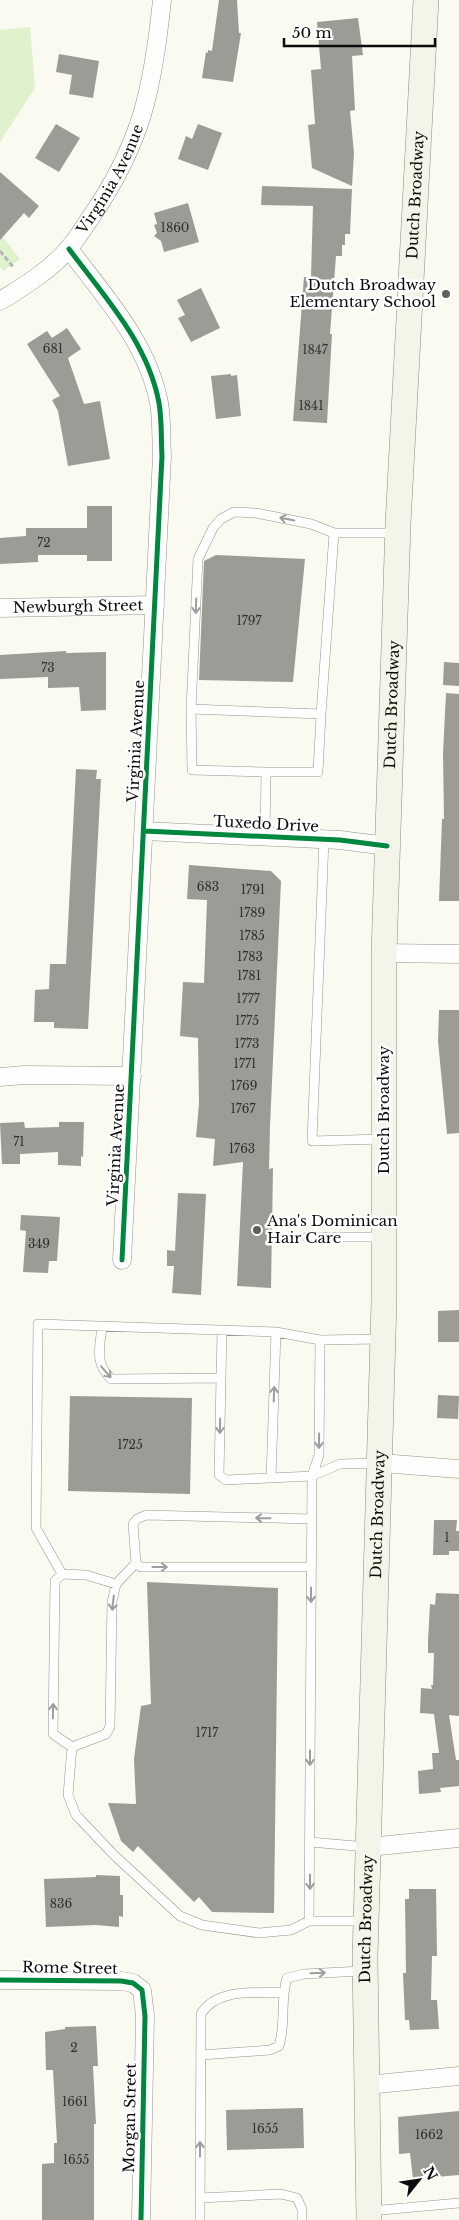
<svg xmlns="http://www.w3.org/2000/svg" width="459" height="2220" font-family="'Libre Baskerville',serif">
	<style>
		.green { fill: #def2ce }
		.building { fill: #9c9b96 }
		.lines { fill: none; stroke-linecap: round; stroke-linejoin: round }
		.service-casing { stroke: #93938f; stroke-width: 10 }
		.minor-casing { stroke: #93938f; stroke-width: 19 }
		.secondary-casing { stroke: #8a8a85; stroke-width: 26 }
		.path { stroke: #b7b7b5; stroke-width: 3; stroke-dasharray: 5 2.5; stroke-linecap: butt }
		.service { stroke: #fefefd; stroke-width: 9 }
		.minor { stroke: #fefefd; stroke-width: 18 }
		.secondary { stroke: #f4f4e8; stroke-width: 25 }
		.cycleway-casing { stroke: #fff; stroke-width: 8 }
		.cycleway { stroke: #00873e; stroke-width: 5 }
		.oneway { stroke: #9d9d9d }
		.poi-dot { fill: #5f5f5c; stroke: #fff; stroke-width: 2 }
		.labels { text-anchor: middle; stroke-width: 5; stroke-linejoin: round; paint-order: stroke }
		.number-label { font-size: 12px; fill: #30302e }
		.street-label { font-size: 15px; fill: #0c0c0c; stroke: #fff }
		.poi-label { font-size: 15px; fill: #0c0c0c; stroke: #fff; text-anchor: end }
	</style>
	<rect width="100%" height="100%" fill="#fafaf0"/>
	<path class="green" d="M30,27L35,88L0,142V30Z
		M0,233L20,259L3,271L0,267Z"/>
	<path class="building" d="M219,0H237L239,33H241L233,82L202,78L206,52L208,53V50L212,51Z
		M358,18L363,55L352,56L355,110L350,111L354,153L352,186L312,168L308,125L315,124L311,70L321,69L317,22Z
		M59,54L99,61L93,98L69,94L72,75L56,72Z
		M56,124L80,138L59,172L35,158Z
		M198,124L222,133L208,170L178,159L186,136L192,139Z
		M0,172L39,206L29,218L24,213L0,240Z
		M262,186L352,189L350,234H345V245H342V256H336L330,334H332L327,423L293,421L304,277H311L313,206L261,205Z
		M188,203L199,242L164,252L161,241L154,236L157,233L154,225L157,224L154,213Z
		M201,288L220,328L191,342L178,318L185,315L177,300Z
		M67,328L81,349L68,358L84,404L100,401L110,459L68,466L58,411L52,400L60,396L27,344L47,331L52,338Z
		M231,374V376L237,375L241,416L216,419L211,376Z
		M87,506H112V561H87V555H38V562L0,564V538L26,536V528H87Z
		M216,555L305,559L293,682L199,680L204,561Z
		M66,651V653L106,652V710L81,711L79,687L48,688V677L0,679V655Z
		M444,662L459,663V686L443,685Z
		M446,693L459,694V901H439L442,819H444L443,753Z
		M76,769L97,770L96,779H101L88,1029L54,1028V1022H34L35,990L49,989L50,964H66Z
		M189,865L271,871L281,881L270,1126L269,1169L273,1168L271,1288L237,1286L243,1162L213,1166L215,1139L196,1137L199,1104L198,1038L180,1036L183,982L204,983L207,900L187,899Z
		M439,1010H459V1133L447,1134L438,1041Z
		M24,1122L25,1128L59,1127V1122H84L83,1157L81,1156V1166L58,1165V1152L20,1154V1164H2L0,1123Z
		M178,1193L206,1194L201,1295L172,1293L174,1266H167V1250L175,1251Z
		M21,1215L60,1217L57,1261H49L48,1273L23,1272L26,1231L20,1230Z
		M459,1310V1342H438V1311Z
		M438,1395L459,1396L458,1419L437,1418Z
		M70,1396L192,1398L190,1494L68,1491Z
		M434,1520H457L456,1531H459V1551H449V1555H433Z
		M147,1582L278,1588L274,1913L212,1912L199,1897L194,1902L138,1846L133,1852L121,1841L108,1803L136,1804L134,1759L141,1706L151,1704Z
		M436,1593L459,1594V1716L449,1715L456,1760H459V1786L440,1788L441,1792L419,1794L418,1771L433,1769L432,1753H439L434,1714L420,1713L421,1688L432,1689L431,1685H433L434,1653H428V1641L430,1604L435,1605Z
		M96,1875L120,1876V1895H123V1917L119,1916V1927L96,1925L46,1927L44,1879L96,1877Z
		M409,1889H436L437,1956H432L431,2000H437L439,2029L410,2030L409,2020H405L403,1973H406L405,1899H409Z
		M96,2026L98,2066H93L96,2124H94V2220H42V2164L54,2163V2143H57L53,2070H46L45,2032L65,2029V2027Z
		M303,2108L304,2148L227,2150L226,2110Z
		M459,2111V2175L413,2179L410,2153L399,2154L398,2117Z"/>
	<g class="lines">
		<g class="service-casing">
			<path id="service" d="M191,709L198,559L213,528L221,519L234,512L256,513L311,524L334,533H397
				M321,714L334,533
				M265,837L266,772L192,770L191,709L321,714L318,772H266
				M324,839L312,1141L383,1139
				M307,1237H381
				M102,1326C100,1348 94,1362 111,1379L221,1378
				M222,1330L219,1475L226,1480L312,1476L340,1464L378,1463
				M271,1478L276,1332
				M311,1567H141L136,1563L133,1524L137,1519L146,1515L312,1519
				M62,1574L36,1528L38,1324L276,1332L320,1340L381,1339
				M116,1584L86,1575L62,1574L55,1581L53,1734L72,1747L106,1734L110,1727L112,1602L116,1584L136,1563
				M72,1747L68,1795L76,1815L114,1855L180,1916L202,1925L259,1933L291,1930L309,1921H363
				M310,1842L367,1847
				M309,1921L312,1476L319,1455L320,1340
				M201,2055L270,2050L279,2046C286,2024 280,2000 287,1978L304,1974L362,1971
				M200,2198L281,2194L297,2198L302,2209V2220
				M371,2211L459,2203
				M200,2220L201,2014C217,1987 256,1994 284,1992"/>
		</g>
		<g class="minor-casing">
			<g id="minor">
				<path d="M69,249C104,296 148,343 159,403C162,420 161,439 162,456L122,1260"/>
				<path id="s1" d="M0,301C23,287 52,269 69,248C77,239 84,227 91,217C142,143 153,88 162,0"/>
				<path id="s2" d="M0,608L155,605"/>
				<path d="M144,831L340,840L387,846"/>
				<path d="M384,953L459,954"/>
				<path d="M0,1077L24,1075L132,1076"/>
				<path d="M381,1463L459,1469"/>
				<path d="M369,1847L459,1838"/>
				<path d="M0,1980L121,1981L133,1983L142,1990L145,2016L141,2220"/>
				<path d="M367,2085L459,2076"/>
			</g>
		</g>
		<g class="secondary-casing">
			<g id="secondary">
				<path id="s3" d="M369,2220L365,1958L384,1301V953L398,524L426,0"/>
			</g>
		</g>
		<path class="path" d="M0,251L14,268"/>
		<use href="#service" class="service"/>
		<use href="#minor" class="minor"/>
		<use href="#secondary" class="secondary"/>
		<g class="cycleway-casing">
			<path id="cycleway" d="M69,249C104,296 148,343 159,403C162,420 161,439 162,456L122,1260
				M144,831L340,840L387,846
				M0,1980L121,1981L133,1983L142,1990L145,2016L141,2220"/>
		</g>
		<use href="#cycleway" class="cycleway"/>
	</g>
	<defs><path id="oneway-shaft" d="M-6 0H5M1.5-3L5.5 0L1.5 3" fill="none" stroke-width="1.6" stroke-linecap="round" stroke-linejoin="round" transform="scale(1.25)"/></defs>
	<g class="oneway">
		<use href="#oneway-shaft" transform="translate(287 519) rotate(-169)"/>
		<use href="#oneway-shaft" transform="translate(196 606) rotate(92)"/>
		<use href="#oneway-shaft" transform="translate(106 1372) rotate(49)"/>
		<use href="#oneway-shaft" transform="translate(274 1394) rotate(-88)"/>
		<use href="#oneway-shaft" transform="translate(220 1426) rotate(91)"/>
		<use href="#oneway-shaft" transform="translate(319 1441) rotate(91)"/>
		<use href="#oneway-shaft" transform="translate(263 1518) rotate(-179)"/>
		<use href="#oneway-shaft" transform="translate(160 1567)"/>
		<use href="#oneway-shaft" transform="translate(311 1595) rotate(90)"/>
		<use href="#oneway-shaft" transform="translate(113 1603) rotate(96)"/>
		<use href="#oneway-shaft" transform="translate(53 1711) rotate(-89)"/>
		<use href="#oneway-shaft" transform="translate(310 1758) rotate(90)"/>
		<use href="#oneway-shaft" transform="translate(310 1882) rotate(90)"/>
		<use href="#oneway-shaft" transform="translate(318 1973) rotate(-2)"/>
		<use href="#oneway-shaft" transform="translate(200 2149) rotate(-90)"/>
	</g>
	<g class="poi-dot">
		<circle cx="446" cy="294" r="5"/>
		<circle cx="257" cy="1230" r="5"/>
	</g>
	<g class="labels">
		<g class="number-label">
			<text x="175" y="232">1860</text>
			<text x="53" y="353">681</text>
			<text x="315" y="354">1847</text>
			<text x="311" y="410">1841</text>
			<text x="44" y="547">72</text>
			<text x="249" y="625">1797</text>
			<text x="48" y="672">73</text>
			<text x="208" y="891">683</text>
			<text x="253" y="894">1791</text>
			<text x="252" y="917">1789</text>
			<text x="252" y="940">1785</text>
			<text x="250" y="961">1783</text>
			<text x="249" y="980">1781</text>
			<text x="248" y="1003">1777</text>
			<text x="247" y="1025">1775</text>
			<text x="247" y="1048">1773</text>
			<text x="245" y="1068">1771</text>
			<text x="244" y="1090">1769</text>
			<text x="243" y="1113">1767</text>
			<text x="19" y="1146">71</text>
			<text x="242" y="1153">1763</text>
			<text x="39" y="1248">349</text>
			<text x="130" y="1449">1725</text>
			<text x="447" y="1542">1</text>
			<text x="207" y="1737">1717</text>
			<text x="61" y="1908">836</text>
			<text x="74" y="2052">2</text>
			<text x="75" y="2106">1661</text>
			<text x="265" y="2133">1655</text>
			<text x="429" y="2139">1662</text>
			<text x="76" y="2164">1655</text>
		</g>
		<g class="street-label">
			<text dy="5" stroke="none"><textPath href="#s1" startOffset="168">Virginia Avenue</textPath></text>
			<text dy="5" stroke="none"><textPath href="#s3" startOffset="2026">Dutch Broadway</textPath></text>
			<text dy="5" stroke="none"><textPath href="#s2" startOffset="78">Newburgh Street</textPath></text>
			<text dy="5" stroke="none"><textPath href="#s3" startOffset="1516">Dutch Broadway</textPath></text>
			<text transform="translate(136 741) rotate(-87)" y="5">Virginia Avenue</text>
			<text transform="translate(266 824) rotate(3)" y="5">Tuxedo Drive</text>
			<text transform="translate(384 1110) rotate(-90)" y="5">Dutch Broadway</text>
			<text transform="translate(116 1145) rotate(-87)" y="5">Virginia Avenue</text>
			<text dy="5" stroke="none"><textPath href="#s3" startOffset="706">Dutch Broadway</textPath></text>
			<text dy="5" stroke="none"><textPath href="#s3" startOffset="301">Dutch Broadway</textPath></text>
			<text transform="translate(70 1968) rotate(1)" y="5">Rome Street</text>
			<text transform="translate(130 2118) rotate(-89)" y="5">Morgan Street</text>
		</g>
		<g class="poi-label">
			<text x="436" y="290">Dutch Broadway<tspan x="436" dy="17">Elementary School</tspan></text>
			<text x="267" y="1226" text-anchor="start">Ana's Dominican<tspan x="267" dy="17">Hair Care</tspan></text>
		</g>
	</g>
	<g transform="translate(419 2180) rotate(60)" stroke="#ffffff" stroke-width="4" paint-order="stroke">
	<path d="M0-4L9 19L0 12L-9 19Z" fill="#0c0c0c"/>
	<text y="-8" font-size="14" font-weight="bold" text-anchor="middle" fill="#0c0c0c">N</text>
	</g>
	<path d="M284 38v8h151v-8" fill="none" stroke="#0c0c0c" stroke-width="2.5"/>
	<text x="292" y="38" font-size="15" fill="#0c0c0c" stroke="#ffffff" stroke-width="4" paint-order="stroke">50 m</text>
</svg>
